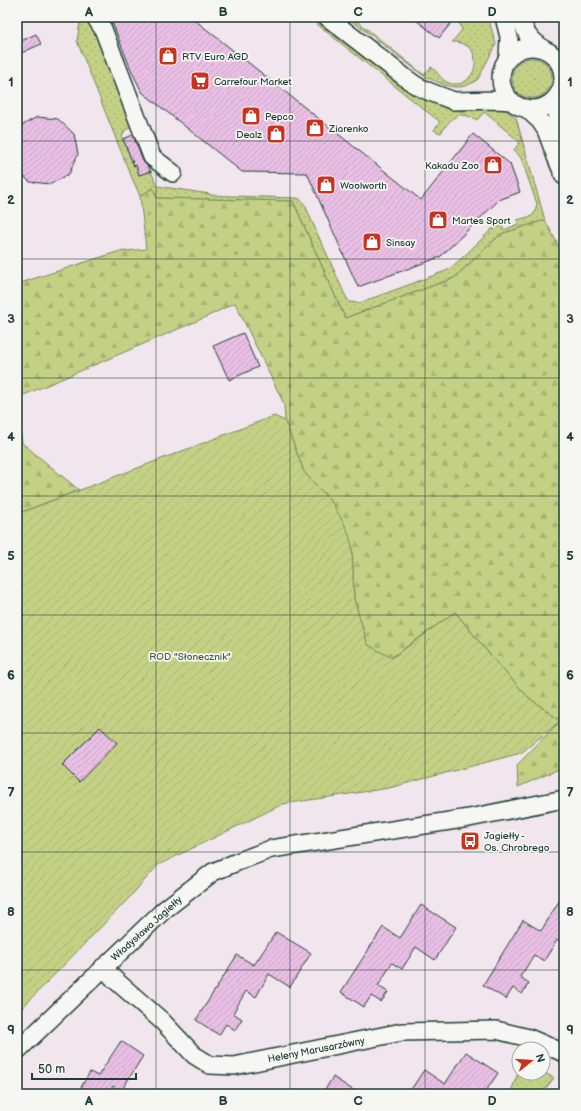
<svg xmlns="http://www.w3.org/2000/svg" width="581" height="1111" font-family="'Balsamiq Sans',sans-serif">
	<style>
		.grass { fill: url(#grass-dots); stroke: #72875c }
		.forest { fill: url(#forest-firs); stroke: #72875c }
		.garden { fill: url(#garden-furrows); stroke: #72875c }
		.building { fill: url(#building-hatch); stroke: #1f3d34 }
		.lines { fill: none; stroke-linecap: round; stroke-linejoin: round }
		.minor-casing { stroke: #1f3d34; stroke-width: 20 }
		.minor { stroke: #f6f6f2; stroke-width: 17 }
		.grid { fill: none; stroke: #1f3d34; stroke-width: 1; stroke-opacity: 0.55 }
		.labels { text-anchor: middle; stroke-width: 3.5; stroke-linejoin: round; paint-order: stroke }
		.poi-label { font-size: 10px; fill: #1f3d34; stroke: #f6f6f2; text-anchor: start }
		.park-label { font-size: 10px; fill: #405b44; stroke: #f6f6f2 }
		.street-label { font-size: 10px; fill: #1f3d34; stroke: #f6f6f2 }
		.neatline { fill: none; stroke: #1f3d34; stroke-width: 1.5 }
		.grid-label { font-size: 13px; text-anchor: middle; font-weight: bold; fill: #1f3d34 }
	</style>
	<defs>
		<pattern id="grass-dots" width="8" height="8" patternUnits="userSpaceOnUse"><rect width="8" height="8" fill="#c4d185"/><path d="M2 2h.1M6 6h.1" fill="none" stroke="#a8b473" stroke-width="1.8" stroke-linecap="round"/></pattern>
		<pattern id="forest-firs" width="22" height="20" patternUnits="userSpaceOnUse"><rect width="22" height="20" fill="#c4d185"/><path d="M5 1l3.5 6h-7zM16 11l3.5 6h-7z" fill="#a8b473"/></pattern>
		<pattern id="garden-furrows" width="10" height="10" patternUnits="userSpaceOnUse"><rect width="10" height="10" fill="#c4d185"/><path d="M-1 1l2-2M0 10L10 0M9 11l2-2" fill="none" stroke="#a8b473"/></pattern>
		<pattern id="building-hatch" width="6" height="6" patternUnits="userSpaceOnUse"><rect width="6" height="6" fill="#eabfe5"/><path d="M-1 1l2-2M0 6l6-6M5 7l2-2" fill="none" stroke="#c8a5c5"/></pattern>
	</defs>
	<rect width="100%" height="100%" fill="#f2e6ee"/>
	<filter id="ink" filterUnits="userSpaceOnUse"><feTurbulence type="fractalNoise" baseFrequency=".025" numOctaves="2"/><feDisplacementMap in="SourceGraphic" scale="8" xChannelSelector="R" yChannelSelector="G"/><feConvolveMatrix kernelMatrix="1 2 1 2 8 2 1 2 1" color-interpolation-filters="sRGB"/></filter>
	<g filter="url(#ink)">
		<path class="grass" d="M79,17H86L93,26L132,127L125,130L122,137L134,166L136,165L139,175L151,171L157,186L210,194L211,196L212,195L232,196L297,198V199H298L299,198L305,205L321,242V243H322L345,295L350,303L351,302L356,303H359L411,284L448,270L462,258L492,229L502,226L504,230L518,224L517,220L532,216L535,212L537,204L521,158L514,150L520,142L484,112L477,120C459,110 453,116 442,131L441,133L437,132L434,130L440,122L308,17H316L401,86L417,96L445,108L461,111L479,110L492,106L502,107L516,118L545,220L501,234L454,278L345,318L293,201L157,198L153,188L140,196L128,169L77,41L80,22Z
			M347,17H352L424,75L431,67C438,71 440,80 449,83C477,92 489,42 452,42L462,30L457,17H488L496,44L478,79C459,94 444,85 424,76Z
			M512 78a20 20 0 1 1 40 0a20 20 0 1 1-40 0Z
			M519,1070V1073H543V1072L554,1078L541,1094H510Z"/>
		<path class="forest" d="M153,188L157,198L293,201L345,318L454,278L501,234L545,220L564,256V767L518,787L517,765L560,721L528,697L496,662L455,612L391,658L368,645L354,599L352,546L333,504L304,472L285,421L284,404L235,303L204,318L17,398V284L117,252L146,249L140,196Z
			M17,404L22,443L79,490L17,514Z"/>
		<path class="garden" d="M274,416L285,421L304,472L333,504L347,529L352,546L354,599L368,645L392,658L455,612L496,662L528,697L560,721L521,753L389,788L283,804L158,865L129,898L17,1013V514Z"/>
		<path class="building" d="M110,17H191L421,200L473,134L510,164L520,192L499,200L440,257L358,287L307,173L242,172L142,92L132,72Z
			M412,17H456L439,38Z
			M36,34L41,44L17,55V43Z
			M37,117L58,119L74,134L78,154L69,174L51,184L30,182L17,170V131L19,127Z
			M133,135L143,161L151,171L139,175L136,165L134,166L123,139Z
			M243,333L258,367L229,380L213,346Z
			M100,727L117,743L79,782L62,765Z
			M564,893V945L557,940L544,961L534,955L520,977L529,983L522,994L513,988L506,999L483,985L523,920L541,931Z
			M421,905L456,927L435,960L416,947L402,969L392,963L378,986L388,992L381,1002L371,996L364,1007L341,992L383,927L400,938Z
			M276,932L311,953L290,987L269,974L256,997L246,991L233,1013L242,1019L235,1030L226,1024L219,1035L196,1020L237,955L254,965Z
			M121,1041L143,1056L121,1091L113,1086L108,1094H77L90,1072L98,1076Z
			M466,1052L498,1073L484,1094H408L424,1070L445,1084Z
			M333,1077L359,1094H322Z"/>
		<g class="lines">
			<g class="minor-casing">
				<path id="minor" d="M95,17L103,29L152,157L173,173
					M327,17L407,79L417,86L430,92L454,101L497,100L511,101
					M504,17L509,37L508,59
					M520,17L528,36L543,49
					M501 78a31 31 0 1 1 62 0a31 31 0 1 1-62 0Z
					M557,97C555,112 556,122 564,136
					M526,108L540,121L546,130L556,157L564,176
					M103,967L114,979L162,1021L194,1055L210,1065L234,1066L402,1032L496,1030L529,1038L564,1053
					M17,1051L164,910L213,872L237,862L271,849L469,818L564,799"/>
			</g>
			<use href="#minor" class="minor"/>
		</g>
	</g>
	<path class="grid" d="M156,17V1094M290,17V1094M425,17V1094M17,141H564M17,259H564M17,378H564M17,496H564M17,615H564M17,733H564M17,852H564M17,970H564"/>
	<defs>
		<g id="shop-square" transform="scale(1)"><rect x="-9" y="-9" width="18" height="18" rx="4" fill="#c8321e" stroke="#f6f6f2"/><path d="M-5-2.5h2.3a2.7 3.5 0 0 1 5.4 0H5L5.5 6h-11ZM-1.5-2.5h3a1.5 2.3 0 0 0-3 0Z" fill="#fff"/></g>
		<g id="supermarket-square" transform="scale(1)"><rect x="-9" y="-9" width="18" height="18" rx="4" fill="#c8321e" stroke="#f6f6f2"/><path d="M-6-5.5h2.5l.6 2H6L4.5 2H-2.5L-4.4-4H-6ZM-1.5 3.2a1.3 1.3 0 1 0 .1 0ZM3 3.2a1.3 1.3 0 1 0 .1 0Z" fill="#fff"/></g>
		<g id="bus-square" transform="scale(1)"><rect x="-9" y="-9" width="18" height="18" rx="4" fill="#c8321e" stroke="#f6f6f2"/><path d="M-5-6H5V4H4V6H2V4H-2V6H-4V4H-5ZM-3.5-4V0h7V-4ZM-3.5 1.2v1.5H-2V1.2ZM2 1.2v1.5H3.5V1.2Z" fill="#fff"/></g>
	</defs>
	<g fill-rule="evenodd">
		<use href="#shop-square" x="168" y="56"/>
		<use href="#supermarket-square" x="200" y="81"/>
		<use href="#shop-square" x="251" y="116"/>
		<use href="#shop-square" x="315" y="128"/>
		<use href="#shop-square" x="276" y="134"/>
		<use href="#shop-square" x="493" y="165"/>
		<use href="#shop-square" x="326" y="185"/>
		<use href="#shop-square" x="438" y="220"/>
		<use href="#shop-square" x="372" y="242"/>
		<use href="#bus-square" x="470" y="841"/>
	</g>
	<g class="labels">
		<g class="poi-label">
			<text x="182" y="60">RTV Euro AGD</text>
			<text x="214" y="85">Carrefour Market</text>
			<text x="265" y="120">Pepco</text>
			<text x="329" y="132">Ziarenko</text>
			<text x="262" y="138" text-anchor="end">Dealz</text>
			<text x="479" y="169" text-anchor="end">Kakadu Zoo</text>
			<text x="340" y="189">Woolworth</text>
			<text x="452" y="224">Martes Sport</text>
			<text x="386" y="246">Sinsay</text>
			<text x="484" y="839">Jagiełły -<tspan x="484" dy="12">Os. Chrobrego</tspan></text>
		</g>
		<g class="park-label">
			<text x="190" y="660">ROD "Słonecznik"</text>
		</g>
		<g class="street-label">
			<text transform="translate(146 928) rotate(-42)" y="4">Władysława Jagiełły</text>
			<text transform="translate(316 1049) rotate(-11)" y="4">Heleny Marusarzówny</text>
		</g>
	</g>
	<rect width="581" height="1111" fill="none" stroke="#f6f6f2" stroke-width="44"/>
	<g transform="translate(531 1061) rotate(73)"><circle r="19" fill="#f6f6f2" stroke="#a0aca6"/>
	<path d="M0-3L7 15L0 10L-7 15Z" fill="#c8321e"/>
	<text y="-6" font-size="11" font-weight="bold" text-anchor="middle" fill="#1f3d34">N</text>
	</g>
	<path d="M32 1073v6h104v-6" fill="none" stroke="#1f3d34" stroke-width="2"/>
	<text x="38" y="1073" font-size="12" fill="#1f3d34" stroke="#f6f6f2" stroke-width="3" paint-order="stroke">50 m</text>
	<rect x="22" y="22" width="537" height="1067" class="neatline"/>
	<g class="grid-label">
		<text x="89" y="16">A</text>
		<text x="223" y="16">B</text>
		<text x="358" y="16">C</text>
		<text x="492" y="16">D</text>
		<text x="11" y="86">1</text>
		<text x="570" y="86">1</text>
		<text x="11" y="204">2</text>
		<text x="570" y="204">2</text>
		<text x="11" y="323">3</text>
		<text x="570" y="323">3</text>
		<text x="11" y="441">4</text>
		<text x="570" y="441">4</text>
		<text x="11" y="560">5</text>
		<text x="570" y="560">5</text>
		<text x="11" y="679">6</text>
		<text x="570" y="679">6</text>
		<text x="11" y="797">7</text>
		<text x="570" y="797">7</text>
		<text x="11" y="916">8</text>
		<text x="570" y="916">8</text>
		<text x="11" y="1034">9</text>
		<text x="570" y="1034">9</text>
		<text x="89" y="1105">A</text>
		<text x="223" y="1105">B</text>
		<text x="358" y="1105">C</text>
		<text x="492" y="1105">D</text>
	</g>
</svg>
